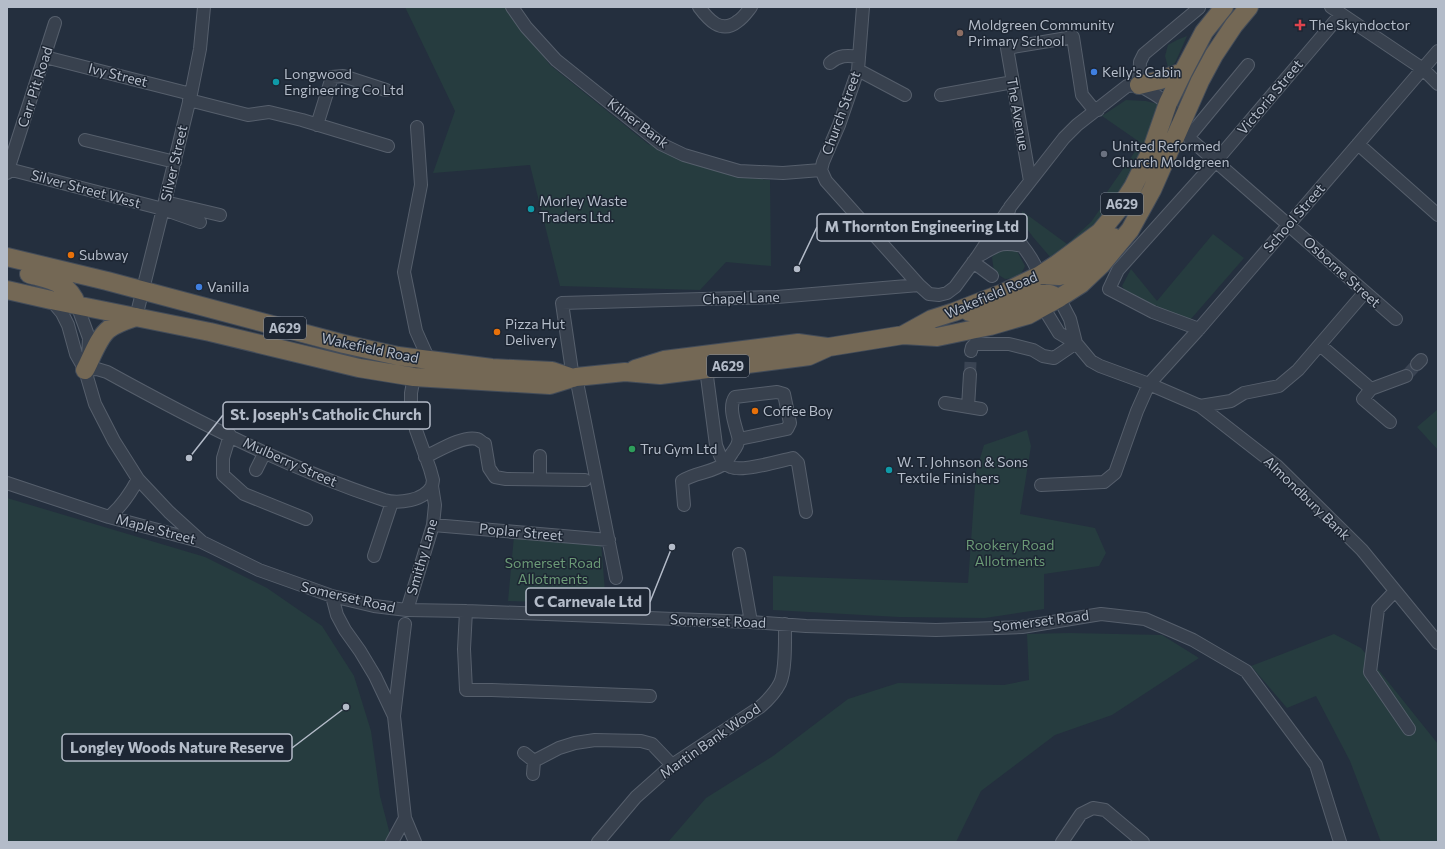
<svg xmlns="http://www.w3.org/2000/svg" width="1445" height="849" font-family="Commissioner,sans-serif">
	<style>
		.green { fill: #263c3f }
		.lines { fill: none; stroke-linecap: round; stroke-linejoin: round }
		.minor-tunnel { stroke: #3a4453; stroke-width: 12; stroke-dasharray: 12 6; stroke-linecap: butt }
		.minor-casing { stroke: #565f6c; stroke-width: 14 }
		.highway-casing { stroke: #434c59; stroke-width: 20 }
		.minor { stroke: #38414e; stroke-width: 12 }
		.highway { stroke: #746855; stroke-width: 18 }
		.health-dot { fill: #e0444e; stroke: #1d2633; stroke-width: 1.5 }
		.education-dot { fill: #8d6e63; stroke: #1d2633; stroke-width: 1.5 }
		.shop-dot { fill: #3f7fe0; stroke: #1d2633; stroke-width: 1.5 }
		.culture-dot { fill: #0f9aa8; stroke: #1d2633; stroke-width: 1.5 }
		.worship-dot { fill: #6b7280; stroke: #1d2633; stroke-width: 1.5 }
		.food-dot { fill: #e8710a; stroke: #1d2633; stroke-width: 1.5 }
		.leisure-dot { fill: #2e9e5b; stroke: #1d2633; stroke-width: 1.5 }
		.labels { text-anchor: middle; stroke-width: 3; stroke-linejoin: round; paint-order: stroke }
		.shield { fill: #1d2633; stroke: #878f9c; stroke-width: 1 }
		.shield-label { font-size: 13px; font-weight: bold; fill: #b4bcc9 }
		.poi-label { font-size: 14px; fill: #b4bcc9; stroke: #1d2633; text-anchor: start }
		.street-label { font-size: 14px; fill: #b4bcc9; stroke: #1d2633 }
		.park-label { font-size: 14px; fill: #6b9a76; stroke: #1d2633 }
		.leader { fill: none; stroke: #b4bcc9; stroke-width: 1.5 }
		.callout-dot { fill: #b4bcc9; stroke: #1d2633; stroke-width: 1.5 }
		.callout { fill: #1d2633; stroke: #b4bcc9; stroke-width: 1.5 }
		.callout-label { font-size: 15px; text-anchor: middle; font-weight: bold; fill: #b4bcc9 }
	</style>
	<rect width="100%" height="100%" fill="#242f3e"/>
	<path class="green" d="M405,7H506L550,65L648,144L733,176L770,180L771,266L726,262L700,290L560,286L530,165L433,173L455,111Z
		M1187,36L1176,61L1169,71L1165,56L1168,45L1177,40Z
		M1126,100L1146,101L1158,104L1148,136L1126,185L1097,225L1051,258L1033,237L1022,222V211L1067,244L1091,222L1110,195L1107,192L1141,143L1102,116Z
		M1213,234L1244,258L1190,320C1172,314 1131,303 1122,286L1131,269L1157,301Z
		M1001,249L1017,251L1025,266L1019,278L1005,279L994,272L992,257Z
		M1438,409V450L1417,427Z
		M1027,430L1031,446L1020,514L1095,528L1106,553L1099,566L1044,574V609L985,618L899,617L773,610V576L968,583L976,472L984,445Z
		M7,498L205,557L267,588L322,626L354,676L371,731L380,796L392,842H7Z
		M514,536L601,543L606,604L508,601Z
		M1070,633L1162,635L1199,658L1112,715L1055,735L981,791L956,842H668L706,798L773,756L848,699L898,683L1004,685L1029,680L1027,634Z
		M1334,634L1361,648L1438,744V842H1381L1350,761L1316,696L1287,708L1251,666Z"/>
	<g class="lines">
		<path class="minor-tunnel" d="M970,374L971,351
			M1406,376L1417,364"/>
		<g class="minor-casing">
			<path id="minor" d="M512,7L526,27L556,60L661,144L684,155L739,171L783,173L821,170
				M699,7C708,19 721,35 738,21C743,18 747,12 751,7
				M1331,7L1423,69L1438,84
				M45,57L191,94
				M830,63C839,55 847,55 859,57
				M1248,65L1191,134L1190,139L1396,319
				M858,70L905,95
				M1139,85L1140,62L1144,54L1199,8L1198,7
				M941,95L1013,82
				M189,100L248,115L269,112L302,120L388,146
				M317,125L332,77L343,76L386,90
				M85,140L175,162
				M1358,144L1438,215
				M8,169L163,209L200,222
				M821,170L826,181L919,285L929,294L939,295L947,293L955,287L977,257L1008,210
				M821,170L823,162L839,125L858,70L863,7
				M7,173L55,23
				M1030,181L1007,48L1073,37L1082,95L1091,106L1098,110
				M165,202L220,215
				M980,255C998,245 1001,241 1022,246
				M973,262L992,276
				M1040,283C1040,270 1029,254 1021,244C1016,238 1010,231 1008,223C1007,217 1008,212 1010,207L1064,138L1077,125L1127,86L1139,85C1157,96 1175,103 1180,126
				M1059,298L1070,319L1076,343
				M51,300L62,313L68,325L76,354L85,370L95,404L114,441L138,479L169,512L202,542L259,570L332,596L374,606L407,610L466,611L751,622L806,626L936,630L1022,627L1101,614L1145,619L1193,640L1246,671L1316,765L1340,842
				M1042,301L1043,307L1059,333L1076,343L1091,361L1100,366L1149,384L1200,406L1277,466L1362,550L1438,643
				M77,305L89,338L88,357
				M136,317L163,209L191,94L200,49L204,7
				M1199,329L1153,312L1109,289L1118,270L1216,161L1341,14
				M1320,345L1371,389L1363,399L1390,422
				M971,351L972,347L975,344H1009L1033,350L1043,356L1054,358L1076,343
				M1417,364L1421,360
				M706,369L716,445C719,453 722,464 731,467C742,472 780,461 793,458L798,463L806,512
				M85,370L97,369L107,372C196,421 287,468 384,500C398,504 424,501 432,486
				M576,377L616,578
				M573,378L562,303L777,297L919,285
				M1371,389L1406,376
				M945,403L981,409
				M1200,406L1231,401L1244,393L1279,386L1298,370L1365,292
				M968,407L970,374
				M230,435L223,458V475L244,494L306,519
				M540,456V479
				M425,457C438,451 463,435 477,439C480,440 482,443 485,444L489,468L495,477L506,479L585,480
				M256,470L265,452
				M7,483L109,517L199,541
				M1041,485L1104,482L1115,473L1137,411L1149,384L1199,329L1438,51
				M684,505L682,481C695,472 713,473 725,463C728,460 730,456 732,453C736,448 740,442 738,436C735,424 728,407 735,397L777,392L784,394L790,423L787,429L739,439
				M109,517C122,506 130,494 138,479
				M433,525L609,540
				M739,554L751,622
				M374,556L392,502
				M1395,591L1378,609L1370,672L1409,729
				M332,596L337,615L345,630L360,651L375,676L394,716L405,818L415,842
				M407,610L433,525L435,505L432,486L433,480L430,469L416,430L411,409V393L414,377L420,368L429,360L416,331L404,272L421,185L417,127
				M466,611L464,649L466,690H492L650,696
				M394,716L405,624
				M524,753L534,761L559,748L575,743L595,740L641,741L652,744L672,765
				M533,774L534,761
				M392,842L405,818
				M598,842L636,797L672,765L760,707C768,700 775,693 780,683C786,671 785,639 785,624
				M1062,842L1081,814L1093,808L1105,810L1143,842"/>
		</g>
		<g class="highway-casing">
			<path id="highway" d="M1139,85L1160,80L1183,72
				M7,257L107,281L344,344L398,356L492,368L552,371L573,378
				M29,274C50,280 69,282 77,305
				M1040,275L1059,276L1073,272L1113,237
				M7,290L51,300L210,332L359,368L414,377L550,385L576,377L625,372L660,375L802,357L809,356L829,347L903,335L937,337L990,326L1028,315L1059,298L1081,284L1101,265L1130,230L1152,190L1200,81L1214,55L1234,25L1249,7
				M969,312L994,311L1040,294H1050L1059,298
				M903,335L932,319L954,312L1003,293L1040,275L1057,264L1100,232L1118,210L1133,187L1152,149L1168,103L1183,72L1204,32L1224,7
				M635,369L664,360L798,343L827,347
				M85,370C91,359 99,336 109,329C117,323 127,320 136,317"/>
		</g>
		<use href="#minor" class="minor"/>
		<use href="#highway" class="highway"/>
	</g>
	<path class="health-dot" d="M1298 19h4v4h4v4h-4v4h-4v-4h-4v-4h4z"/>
	<circle class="education-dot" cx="960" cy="33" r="4"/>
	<g class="shop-dot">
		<circle cx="1094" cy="72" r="4"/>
		<circle cx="199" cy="287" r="4"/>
	</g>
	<g class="culture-dot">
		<circle cx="276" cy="82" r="4"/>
		<circle cx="531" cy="209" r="4"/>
		<circle cx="889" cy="470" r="4"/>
	</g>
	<circle class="worship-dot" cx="1104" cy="154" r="4"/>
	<g class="food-dot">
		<circle cx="71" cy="255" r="4"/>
		<circle cx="497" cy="332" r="4"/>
		<circle cx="755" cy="411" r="4"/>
	</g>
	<circle class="leisure-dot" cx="632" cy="449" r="4"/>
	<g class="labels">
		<g class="shield">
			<rect x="1101" y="193" width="42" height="22" rx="3"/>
			<rect x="264" y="317" width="42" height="22" rx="3"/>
			<rect x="707" y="355" width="42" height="22" rx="3"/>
		</g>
		<g class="shield-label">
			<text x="1122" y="209">A629</text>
			<text x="285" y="333">A629</text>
			<text x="728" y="371">A629</text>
		</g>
		<g class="poi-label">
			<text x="968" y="30">Moldgreen Community<tspan x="968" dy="16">Primary School</tspan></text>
			<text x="1309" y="30">The Skyndoctor</text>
			<text x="1102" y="77">Kelly's Cabin</text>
			<text x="284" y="79">Longwood<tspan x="284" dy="16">Engineering Co Ltd</tspan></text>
			<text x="1112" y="151">United Reformed<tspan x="1112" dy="16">Church Moldgreen</tspan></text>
			<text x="539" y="206">Morley Waste<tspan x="539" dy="16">Traders Ltd.</tspan></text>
			<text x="79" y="260">Subway</text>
			<text x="207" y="292">Vanilla</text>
			<text x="505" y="329">Pizza Hut<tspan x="505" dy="16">Delivery</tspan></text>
			<text x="763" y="416">Coffee Boy</text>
			<text x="640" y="454">Tru Gym Ltd</text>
			<text x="897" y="467">W. T. Johnson &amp; Sons<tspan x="897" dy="16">Textile Finishers</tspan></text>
		</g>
		<g class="street-label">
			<text transform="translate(118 75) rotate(14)" y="5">Ivy Street</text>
			<text transform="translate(35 87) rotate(-72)" y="5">Carr Pit Road</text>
			<text transform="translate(1270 97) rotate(-50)" y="5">Victoria Street</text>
			<text transform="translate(841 113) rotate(-70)" y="5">Church Street</text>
			<text transform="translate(1018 114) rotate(80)" y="5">The Avenue</text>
			<text transform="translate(638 123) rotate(37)" y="5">Kilner Bank</text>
			<text transform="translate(174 163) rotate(-77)" y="5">Silver Street</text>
			<text transform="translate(86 189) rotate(15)" y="5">Silver Street West</text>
			<text transform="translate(1294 218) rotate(-49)" y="5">School Street</text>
			<text transform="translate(1342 272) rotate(42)" y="5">Osborne Street</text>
			<text transform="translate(991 295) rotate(-23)" y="5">Wakefield Road</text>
			<text transform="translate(741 298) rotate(-2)" y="5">Chapel Lane</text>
			<text transform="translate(370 348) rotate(12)" y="5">Wakefield Road</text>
			<text transform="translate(290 462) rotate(24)" y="5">Mulberry Street</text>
			<text transform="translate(1307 498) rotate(44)" y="5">Almondbury Bank</text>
			<text transform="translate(156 529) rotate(15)" y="5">Maple Street</text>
			<text transform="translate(521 532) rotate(5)" y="5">Poplar Street</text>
			<text transform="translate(422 557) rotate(-74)" y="5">Smithy Lane</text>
			<text transform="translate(348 597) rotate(13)" y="5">Somerset Road</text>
			<text transform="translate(718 621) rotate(2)" y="5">Somerset Road</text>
			<text transform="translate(1041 621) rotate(-7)" y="5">Somerset Road</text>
			<text transform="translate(710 741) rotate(-35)" y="5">Martin Bank Wood</text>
		</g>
		<g class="park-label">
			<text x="1010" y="550">Rookery Road<tspan x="1010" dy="16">Allotments</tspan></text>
			<text x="553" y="568">Somerset Road<tspan x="553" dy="16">Allotments</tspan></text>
		</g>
	</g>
	<path class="leader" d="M797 269L817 227M189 458L223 415M672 547L650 602M346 707L292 748"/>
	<g class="callout-dot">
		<circle cx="797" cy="269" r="4"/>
		<circle cx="189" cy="458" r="4"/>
		<circle cx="672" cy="547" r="4"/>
		<circle cx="346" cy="707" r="4"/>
	</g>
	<g class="callout">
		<rect x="817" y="214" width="210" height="27" rx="4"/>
		<rect x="223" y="402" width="207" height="27" rx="4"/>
		<rect x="526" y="588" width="124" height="27" rx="4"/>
		<rect x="62" y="734" width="230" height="27" rx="4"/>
	</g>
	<g class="callout-label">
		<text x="922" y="232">M Thornton Engineering Ltd</text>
		<text x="326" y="420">St. Joseph's Catholic Church</text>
		<text x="588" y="607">C Carnevale Ltd</text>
		<text x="177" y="753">Longley Woods Nature Reserve</text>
	</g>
	<rect width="1445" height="849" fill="none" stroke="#b4bcc9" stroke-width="16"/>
</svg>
